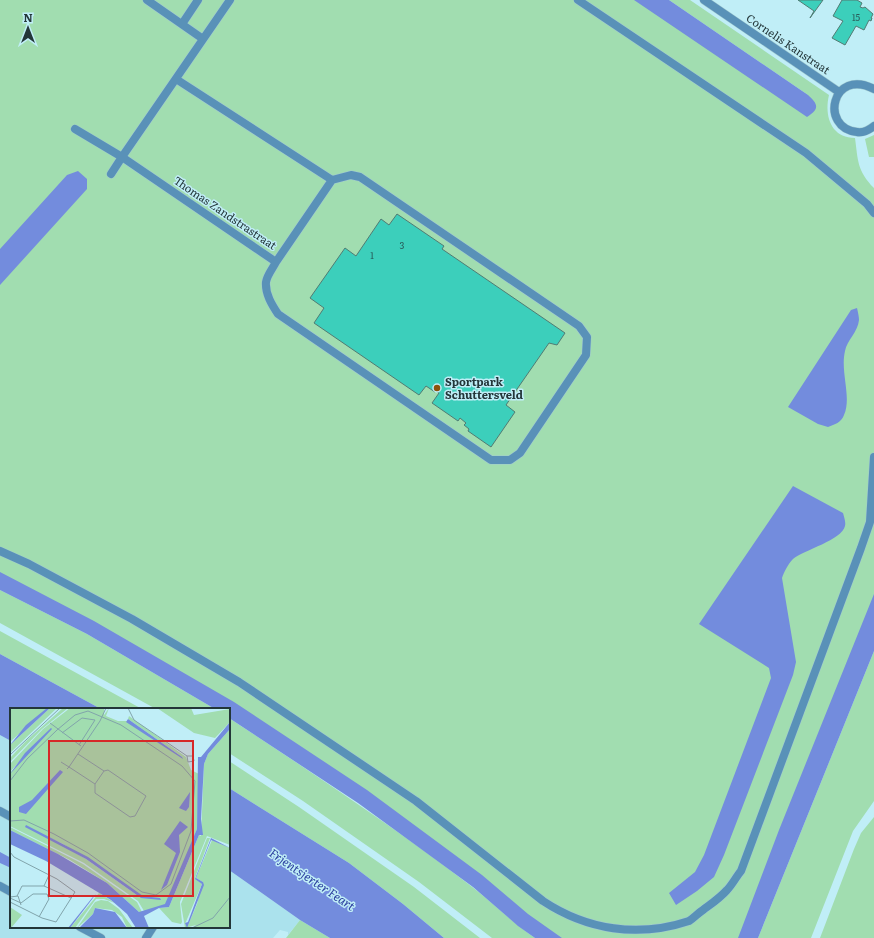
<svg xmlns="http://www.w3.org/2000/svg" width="874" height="938" font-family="Literata,serif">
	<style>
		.built { fill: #abe2ed }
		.green { fill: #a1ddb0 }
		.water { fill: #738cdd }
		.building { fill: #3ccfbb; stroke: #517b73 }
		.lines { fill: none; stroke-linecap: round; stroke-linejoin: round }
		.service-casing { stroke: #a1c9d1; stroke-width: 9 }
		.minor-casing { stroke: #a1c9d1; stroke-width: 9 }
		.service { stroke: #5991b8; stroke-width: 8 }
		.minor { stroke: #5991b8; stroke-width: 8 }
		.poi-dot { fill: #8c520b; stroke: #c0eef7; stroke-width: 1.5 }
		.labels { text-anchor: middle; stroke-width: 3; stroke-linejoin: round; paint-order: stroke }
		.number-label { font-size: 9px; fill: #295c5a }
		.street-label { font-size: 11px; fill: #233639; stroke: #c0eef7 }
		.poi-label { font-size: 11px; font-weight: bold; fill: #233639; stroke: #c0eef7; text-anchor: start }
		.water-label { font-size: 12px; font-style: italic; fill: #2e42a1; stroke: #c0eef7 }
		.inset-road { fill: none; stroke: #81a4ab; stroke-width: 1 }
		.view { fill: #d62828; fill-opacity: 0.15; stroke: #d62828; stroke-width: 2 }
		.inset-edge { fill: none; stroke: #233639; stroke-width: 2 }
	</style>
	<rect width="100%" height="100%" fill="#c0eef7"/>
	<path class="built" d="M0,735L11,741V927H229V870L300,920L288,935V932L280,930L273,938H0Z"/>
	<path class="green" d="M0,0H642L808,95L669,0H690L829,95C824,116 831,138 855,138C858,160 857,171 874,188V606L744,938H547L362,795L218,702L0,581Z
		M874,135V157H869L865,139Z
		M0,590L87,634L215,709H156L0,623Z
		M0,631L142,709H101L0,654Z
		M874,651V801L853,831L811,938H758Z
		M229,718C311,772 393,826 471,886C493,903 512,922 535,938H492L419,882L303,801L229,753Z
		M229,761L299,807L414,887L480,938H444L403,904L349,863L229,788Z
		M874,817V938H820L854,849L861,833Z
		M300,920L330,938H286Z"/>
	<path class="water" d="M634,0H669L808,95C818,104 820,109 807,117Z
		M78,171L87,179V189L0,285V249L67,175Z
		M857,308C858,312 859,317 859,320C858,332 847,340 845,351C840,372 852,397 844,415C841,423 835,424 828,427L818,424L788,407L851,310Z
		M793,486L843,513C844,517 846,522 845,526C842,540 804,550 793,559C788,564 784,572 782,578L796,662L793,675L724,855L714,877L697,891L676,905L669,893L695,872L704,855L771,678L769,668L699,624Z
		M0,572L94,621L234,702L367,790L482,875L528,914L562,938H535L518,926L473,887L358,803L229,718V709H215L87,634L0,590Z
		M874,594V651L758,938H738L779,830Z
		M0,654L101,709H11V741L0,735Z
		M229,788L349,863L403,904L444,938H330L300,920L229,870Z
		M0,852L11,858V868L0,863Z"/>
	<path class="building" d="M798,0H823L810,18L814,11Z
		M842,0H857L862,3L860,7L863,8L865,7L873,14L871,18H872L871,21L869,20L864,30L856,26L845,45L832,38L843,21L833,16Z
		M397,214L444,246L442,249L565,333L557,345L549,343L506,405L515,412L491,447L468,431L469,429L464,425L466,423L460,418L458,421L432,403L439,393L436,391L435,392L426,386L419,395L314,323L324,308L310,298L345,248L356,256L381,219L389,225Z"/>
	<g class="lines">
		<g class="service-casing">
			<path id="service" d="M147,0L203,39
				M578,0L806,153L867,204L874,213
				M182,24L198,0
				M176,79L332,180L276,262L122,157L230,0
				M75,129L122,157L111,174
				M276,262C273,268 267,275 266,282C265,294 272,305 278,314L491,460H510L520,453L586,355L587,337L579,326L360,177L351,175L332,180
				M0,551L29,564L132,619L239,682L416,801L543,901C587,930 638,938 689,921C694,918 698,913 703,910C711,904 720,898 727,890C732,885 736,877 741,871L861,548L870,522L874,457
				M0,811L11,817
				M0,886L11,892
				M80,927L101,938
				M146,938L153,927"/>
		</g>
		<g class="minor-casing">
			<path id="minor" d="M704,0L839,92
				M874,89C832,67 819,128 857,132C863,133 869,130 874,126"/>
		</g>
		<use href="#service" class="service"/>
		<use href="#minor" class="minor"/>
	</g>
	<circle class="poi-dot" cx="437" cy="388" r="4"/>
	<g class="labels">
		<g class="number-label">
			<text x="856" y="21">15</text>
			<text x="402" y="249">3</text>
			<text x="372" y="259">1</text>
		</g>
		<g class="street-label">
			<text transform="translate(788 44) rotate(34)" y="4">Cornelis Kanstraat</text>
			<text transform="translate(225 213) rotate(34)" y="4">Thomas Zandstrastraat</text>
		</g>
		<g class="poi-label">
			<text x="445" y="386">Sportpark<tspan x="445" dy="13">Schuttersveld</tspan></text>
		</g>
		<g class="water-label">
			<text transform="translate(312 880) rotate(34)" y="4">Frjentsjerter Feart</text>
		</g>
	</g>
	<g transform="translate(10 708)">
		<rect width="220" height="220" fill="#c0eef7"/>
		<path d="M0,0H37L0,34ZM40,0H47L0,45V37ZM53,0H58L32,21L0,54V50L16,33ZM60,0H94V7L99,0L96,8L108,13H116L172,49L118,11L119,8L176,49L181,62L189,66L187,121L159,195L154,198L134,203L128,193L74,155L0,118V65L30,31L0,64V56L33,21ZM36,128L53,136L99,164L131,190L76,151ZM147,0H181L184,7L220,1V14L205,30L184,25ZM220,21V137L197,128L170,194L172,214L171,216L162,214L149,200L159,199L189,127L191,128L194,56L198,46ZM0,119L73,156L127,194L132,204H129L97,175L60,152L0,122ZM197,130H200L185,170L192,176L175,216L178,217L187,196L193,174L186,170L202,132L220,140V217L218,220H182L186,217L175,220L171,196ZM89,185L105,195L94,191H86L65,220H60ZM91,192L98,193L109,201L123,220H117L112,209L102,202L85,200L83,206L67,220L85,194ZM0,199L12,207L1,220H0Z" fill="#a1ddb0" fill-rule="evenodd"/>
		<path d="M37,0H40L0,37L16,17ZM118,11L172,49L173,51L116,14ZM220,14V21L198,46L194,56L191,111L193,127H189L159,199L149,200L134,208L139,220H126L117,206L101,192L36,153L0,136V122L48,146L97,175L129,204L155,196L187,121L188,49H191ZM41,20L42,21L0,66L15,45ZM50,62L53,64L16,106L9,104V99L22,92ZM180,84L179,99L176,103L169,100ZM170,113L178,119L169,127L170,144L157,177L151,182L166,145L154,136ZM16,117L78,149L133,188L150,190L151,192L131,190L76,151L15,119ZM201,130L220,140L201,132L186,170L193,174L194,177L177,220L175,215L178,214L192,176L185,171ZM86,186L60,220H58L82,190ZM85,200L105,204L117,220H69L83,206Z" fill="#738cdd"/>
		<path class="inset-road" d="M118,0L124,12L177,48H183L184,53L178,54L177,48M40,15L71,38M52,25L72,10L85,12L69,37M68,46L94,63L85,76L59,59L90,13L96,0M0,47L50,0M51,54L59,59L57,61M0,73L17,51L47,22L65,7L78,3L111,17L172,58L185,73L181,123L161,176L146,187L132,184L78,145L44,126L14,112L0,113M85,76V85L120,109L125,108L136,88L98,62L94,63M0,144L4,149L47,171L65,184L46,214L32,210L0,194M34,178L39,167M7,188L12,178H34L61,190M0,189L8,188L11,197M0,190L11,195M11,195L23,186H37L39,191L29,209M182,220L203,210L220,189"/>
		<path class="view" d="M39,33H183V188H39Z"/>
		<rect width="220" height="220" class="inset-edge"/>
	</g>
	<g transform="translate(28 28)" stroke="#c0eef7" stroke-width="3" paint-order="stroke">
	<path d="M0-3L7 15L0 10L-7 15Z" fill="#233639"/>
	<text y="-6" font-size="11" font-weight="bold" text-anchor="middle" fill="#233639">N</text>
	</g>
</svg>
